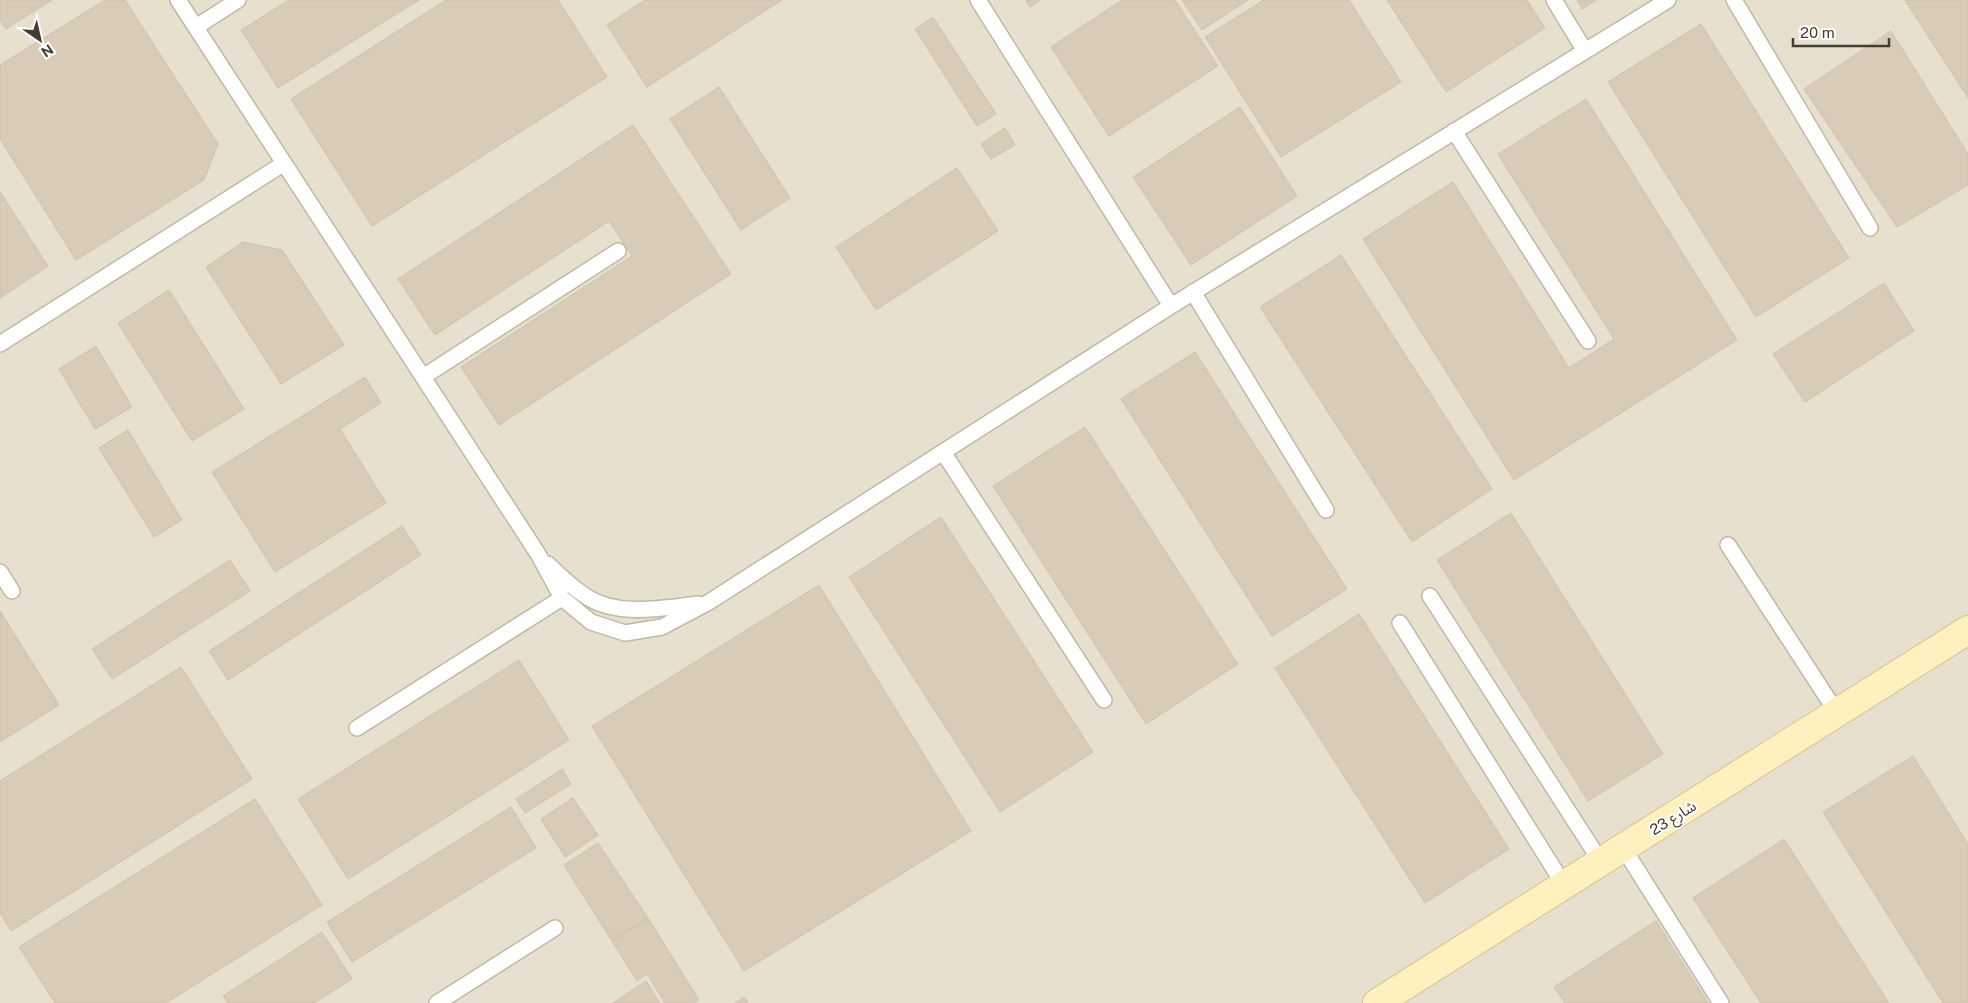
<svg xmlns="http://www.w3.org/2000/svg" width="1968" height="1003" font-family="'Public Sans','Noto Sans Arabic',sans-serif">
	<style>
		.residential { fill: #e7e0cf }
		.building { fill: #d8ccb9; stroke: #d0c1a9 }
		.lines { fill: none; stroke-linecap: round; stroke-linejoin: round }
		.lane-casing { stroke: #c1b8a6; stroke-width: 18 }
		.secondary-casing { stroke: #d7c48c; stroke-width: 30 }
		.lane { stroke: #fff; stroke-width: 15 }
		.secondary { stroke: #fff0bf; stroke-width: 28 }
		.labels { text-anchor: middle; stroke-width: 4; stroke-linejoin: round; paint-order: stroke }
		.street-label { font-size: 15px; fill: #443d32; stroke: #fff }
	</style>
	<rect width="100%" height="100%" fill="#f3eee1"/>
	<path class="residential" d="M0,0H1968V1003H0Z"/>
	<path class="building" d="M0,0H52L6,29L0,20Z
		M105,0H125L218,144L204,180L76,260L0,139V65Z
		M289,0H419L278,88L241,30Z
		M446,0H558L607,77L372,226L291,99Z
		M645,0H782L647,87L607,25Z
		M1026,0H1041L1030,7Z
		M1122,0H1175L1218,66L1109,136L1051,47Z
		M1182,0H1248L1202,30Z
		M1264,0H1349L1401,82L1281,157L1205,37Z
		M1387,0H1527L1545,28L1446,92Z
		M1577,0H1596L1582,9Z
		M1905,0H1968V98Z
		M933,17L996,114L977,126L915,29Z
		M1701,24L1849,258L1756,317L1608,82Z
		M1891,31L1968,154V185L1897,227L1804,89Z
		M719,87L790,198L741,230L670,119Z
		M1586,99L1737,340L1514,480L1363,239L1453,182L1569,368L1614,339L1498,154Z
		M1240,107L1297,196L1191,265L1133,177Z
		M633,125L731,274L499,425L461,367L632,256L609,221L435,335L398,279Z
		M1005,128L1015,145L991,159L981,144Z
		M957,168L998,231L876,310L836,247Z
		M0,192L48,266L0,298Z
		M243,242L282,250L344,345L281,384L206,267Z
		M1341,255L1492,489L1412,542L1260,307Z
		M1884,283L1914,331L1805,402L1773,354Z
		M169,290L244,409L192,441L118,323Z
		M96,346L132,407L95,429L59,369Z
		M1195,352L1347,589L1272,636L1121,399Z
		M365,377L381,403L340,429L386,503L275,572L212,472Z
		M1085,427L1238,664L1146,724L993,486Z
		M128,430L182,520L154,537L99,448Z
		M1511,513L1663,754L1588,801L1437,560Z
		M941,517L1093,752L1000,812L849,577Z
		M402,526L421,555L228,680L209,651Z
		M230,560L250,591L112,679L92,649Z
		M819,585L971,831L744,971L592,726Z
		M0,611L59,705L0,742Z
		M1359,614L1509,849L1425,903L1275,668Z
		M519,660L569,740L348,879L298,799Z
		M181,667L252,779L11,931L0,913V781Z
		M1913,756L1968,844V1003H1943L1823,812Z
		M562,769L571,784L525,813L516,799Z
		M573,798L598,835L565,857L541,819Z
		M255,799L322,905L166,1003H55L19,947Z
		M511,807L536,848L352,962L327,922Z
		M1784,839L1889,1003H1761L1693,898Z
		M598,843L648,918L612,941L564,865Z
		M648,918L699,1000L694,1003H665L647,974L637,981L612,941Z
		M1656,921L1708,1003H1565L1554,987Z
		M322,932L352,979L314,1003H228L223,996Z
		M646,981L660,1003H613Z
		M744,997L748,1003H735Z"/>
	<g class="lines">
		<g class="lane-casing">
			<path id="lane" d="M178,0L538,554L562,598L591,622L625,633L662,627L709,602L1171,306L1668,0
				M978,0L1171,306
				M1554,0L1585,51
				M1734,0L1870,228
				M196,27L238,0
				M1454,131L1588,341
				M1193,292L1326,510
				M0,344L283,164
				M423,377L618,251
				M943,452L1104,700
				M1728,545L1837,713
				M548,564C560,576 573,588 587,597C618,617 663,608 698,604
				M0,572L12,591
				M1430,596L1601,862
				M1400,623L1564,885
				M357,728L562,598
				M1624,849L1721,1003
				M437,1003L555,928"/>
		</g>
		<g class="secondary-casing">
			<path id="secondary" d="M1377,1003L1968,630"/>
		</g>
		<use href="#lane" class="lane"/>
		<use href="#secondary" class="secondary"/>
	</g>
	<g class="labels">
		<g class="street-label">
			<text transform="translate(1673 818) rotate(-32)" y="5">شارع 23</text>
		</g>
	</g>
	<g transform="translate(40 40) rotate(146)" stroke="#ffffff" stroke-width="4" paint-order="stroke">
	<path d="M0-4L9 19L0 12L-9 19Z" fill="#443d32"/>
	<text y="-8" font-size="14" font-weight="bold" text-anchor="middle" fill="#443d32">N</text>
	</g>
	<path d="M1793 38v8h96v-8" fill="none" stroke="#443d32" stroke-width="2.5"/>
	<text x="1800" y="38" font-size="15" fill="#443d32" stroke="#ffffff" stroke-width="4" paint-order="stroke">20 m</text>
</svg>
